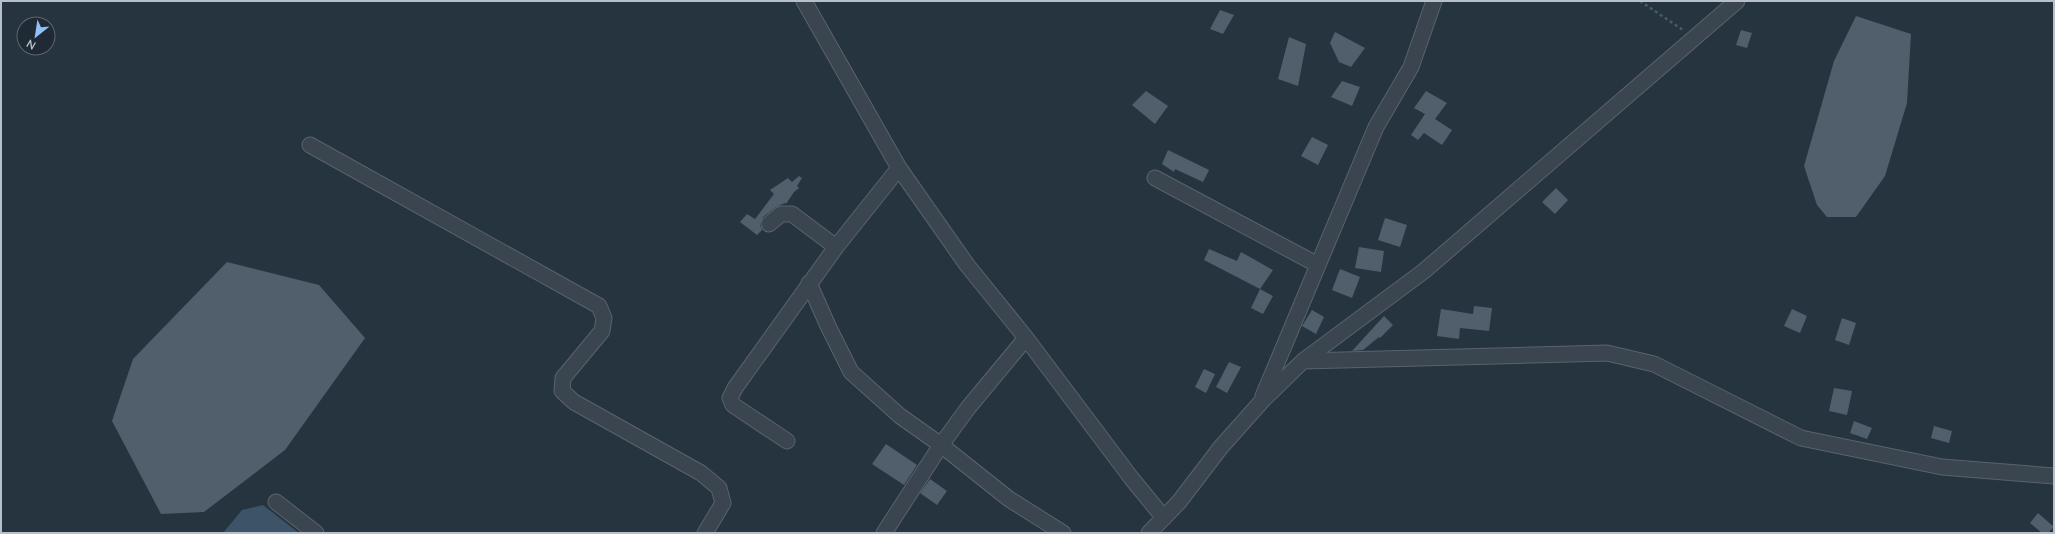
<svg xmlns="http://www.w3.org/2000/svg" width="2055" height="534" font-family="Lato,sans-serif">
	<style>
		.water { fill: #3c5368 }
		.building { fill: #515f6d }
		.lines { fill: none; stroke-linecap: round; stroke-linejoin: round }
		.minor-casing { stroke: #58636d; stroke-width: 17 }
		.path { stroke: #465d5d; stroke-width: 2.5; stroke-dasharray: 3 3; stroke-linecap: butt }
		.minor { stroke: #3a4550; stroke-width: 15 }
	</style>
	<rect width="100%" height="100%" fill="#263440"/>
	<path class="water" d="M263,505L299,533H223L242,510Z"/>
	<path class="building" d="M1220,10L1234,15L1223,34L1210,29Z
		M1856,16L1911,34L1907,103L1885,176L1856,217H1827L1817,205L1804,166L1834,61Z
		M1741,30L1752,33L1747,48L1736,45Z
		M1335,32L1365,48L1351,67L1339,62L1330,43Z
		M1289,37L1306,44L1298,86L1278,79Z
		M1342,81L1360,87L1352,106L1331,97Z
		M1146,91L1168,106L1155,124L1132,105Z
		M1426,91L1447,103L1435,119L1452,130L1442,145L1424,133L1418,140L1411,135L1425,114L1414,108Z
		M1312,137L1328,145L1318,165L1301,156Z
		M1168,150L1209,170L1203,182L1175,169L1174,172L1162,164Z
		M799,176L802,178L797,186L799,188L794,192L786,204L785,203L776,207L763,217L760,225L762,230L757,235L740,222L747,214L755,219L774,194L770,190L788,178L792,182Z
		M1556,188L1568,200L1555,214L1542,202Z
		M1385,218L1407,225L1400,247L1378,240Z
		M1359,247L1384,251L1381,272L1355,268Z
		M1209,249L1237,261L1241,252L1273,270L1260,289L1204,260Z
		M227,262L319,285L365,338L285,450L204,512L161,514L112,421L133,359Z
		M1340,269L1360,277L1352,298L1332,290Z
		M1260,289L1273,296L1263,314L1251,308Z
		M1474,306L1492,308L1489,331L1460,328L1459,339L1437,336L1441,309L1473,314Z
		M1792,309L1807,316L1800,333L1784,326Z
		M1312,310L1324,317L1316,334L1302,326Z
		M1384,316L1393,325L1380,338L1379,337L1363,350L1352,351Z
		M1842,318L1856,323L1849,345L1835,340Z
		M1229,362L1241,367L1227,393L1216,387Z
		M1204,369L1215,374L1206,393L1195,387Z
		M1834,388L1852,391L1847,415L1829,411Z
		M1854,421L1872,428L1867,439L1850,433Z
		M1934,426L1952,431L1949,443L1931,438Z
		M886,444L917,465L904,485L872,464Z
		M930,479L947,491L937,505L920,493Z
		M2038,513L2054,527L2048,533H2042L2030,523Z"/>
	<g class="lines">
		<g class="minor-casing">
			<path id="minor" d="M804,1L899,168L967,265L1026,338L1132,479L1164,518
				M310,145L599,306L604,318L602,331L563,378L562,391L574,402L701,473L719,488L723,503L705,533
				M1155,178L1318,265
				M769,224L781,214H792L836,247
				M809,283L828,326L851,372L900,416L941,445L1009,499L1063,533
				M1303,361L1607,353L1654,364L1801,438L1942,467L2054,476
				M1263,396L1376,127L1411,67L1434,1
				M787,441L733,405L730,398L735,388L836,247L899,168
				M276,502L316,533
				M884,533L941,445L968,408L1026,338
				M1149,533L1179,502L1221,447L1262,401L1303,361L1424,271L1737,1"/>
		</g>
		<path class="path" d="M1640,1L1683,30"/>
		<use href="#minor" class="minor"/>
	</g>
	<rect width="2055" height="534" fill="none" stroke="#b7c0ca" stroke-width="4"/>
	<g transform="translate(36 36) rotate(210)"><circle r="19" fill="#1f2a35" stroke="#5c6671"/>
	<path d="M0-3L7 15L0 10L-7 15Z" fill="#91c2f5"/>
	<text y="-6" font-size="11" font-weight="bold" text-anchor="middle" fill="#b7c0ca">N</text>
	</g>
</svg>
